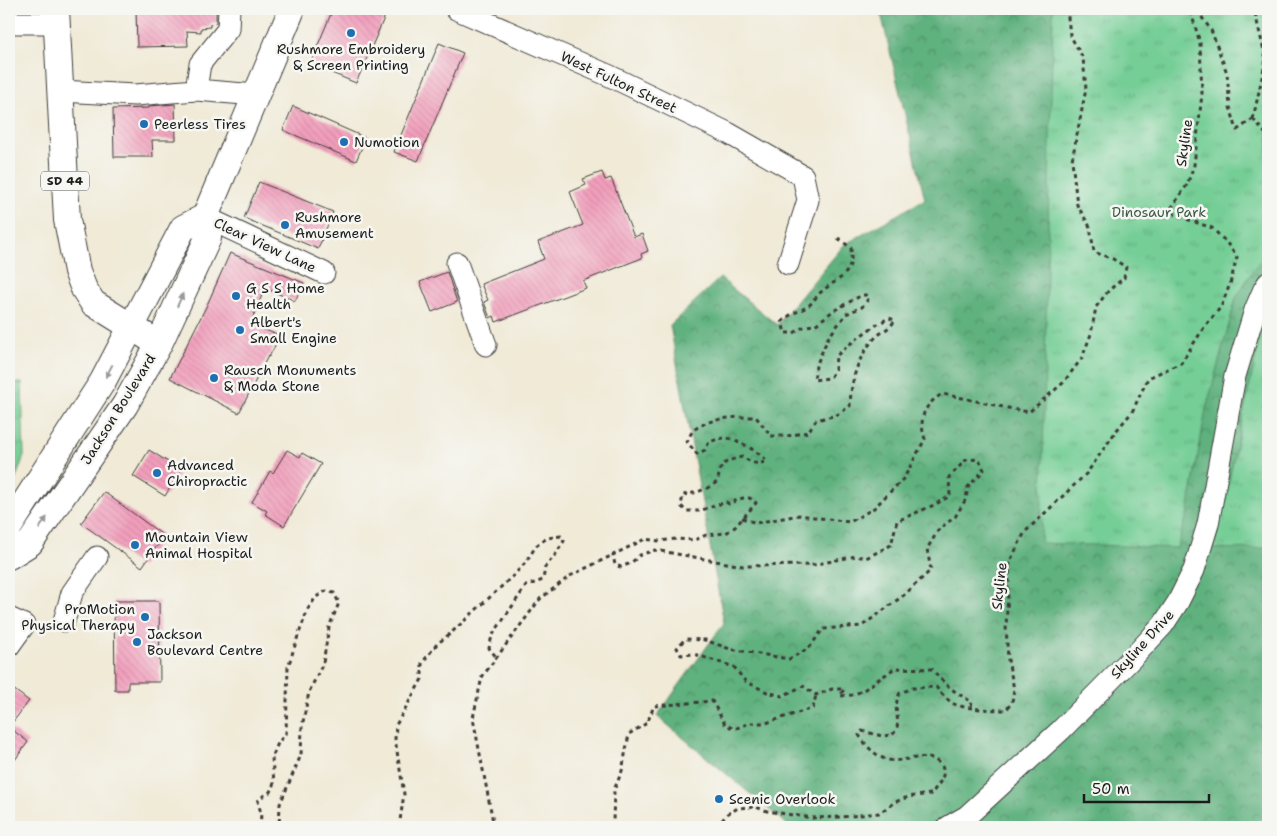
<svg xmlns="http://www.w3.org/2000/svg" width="1277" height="836" font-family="'Shantell Sans',sans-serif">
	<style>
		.forest { fill: url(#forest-crowns); stroke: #3e664d }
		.park { fill: url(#park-tufts); stroke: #487558 }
		.building { fill: url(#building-back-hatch) }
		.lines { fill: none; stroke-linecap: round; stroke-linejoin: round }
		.minor-casing { stroke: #3c3b38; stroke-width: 23 }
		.major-casing { stroke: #3c3b38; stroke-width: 28 }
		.path { stroke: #3c3b38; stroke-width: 3; stroke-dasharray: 4 4; stroke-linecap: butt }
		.minor { stroke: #fff; stroke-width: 21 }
		.major { stroke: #fff; stroke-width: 26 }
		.oneway { fill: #999 }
		.poi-dot { fill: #1f6fb2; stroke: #f6f6f2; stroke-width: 2 }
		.labels { text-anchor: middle; stroke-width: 5; stroke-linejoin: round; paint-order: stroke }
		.shield { fill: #f6f6f2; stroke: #5d5d5c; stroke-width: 1 }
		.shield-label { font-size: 12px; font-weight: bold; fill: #1c1c1c }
		.poi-label { font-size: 14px; fill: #1c1c1c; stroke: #f6f6f2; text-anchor: start }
		.street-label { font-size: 14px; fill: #1c1c1c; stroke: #f6f6f2 }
		.park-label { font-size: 14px; fill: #3b5a46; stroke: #f6f6f2 }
	</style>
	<defs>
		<pattern id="forest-crowns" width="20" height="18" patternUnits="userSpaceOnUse" patternTransform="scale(1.25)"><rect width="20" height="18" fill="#5fb17e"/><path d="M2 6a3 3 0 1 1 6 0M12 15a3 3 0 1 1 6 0" fill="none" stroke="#4e8f66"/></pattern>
		<pattern id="park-tufts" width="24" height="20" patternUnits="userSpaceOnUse" patternTransform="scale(1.25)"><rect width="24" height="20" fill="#74ce95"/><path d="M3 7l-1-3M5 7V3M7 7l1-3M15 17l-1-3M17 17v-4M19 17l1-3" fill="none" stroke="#64b080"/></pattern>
		<pattern id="building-back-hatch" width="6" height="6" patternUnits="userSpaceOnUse" patternTransform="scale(1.25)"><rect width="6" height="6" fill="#f29fbc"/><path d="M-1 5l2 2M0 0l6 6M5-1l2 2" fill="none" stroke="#cf88a1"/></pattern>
	</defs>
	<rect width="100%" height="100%" fill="#f6f6f2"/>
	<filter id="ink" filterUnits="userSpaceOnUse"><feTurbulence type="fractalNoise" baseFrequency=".02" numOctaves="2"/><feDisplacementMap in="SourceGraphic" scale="10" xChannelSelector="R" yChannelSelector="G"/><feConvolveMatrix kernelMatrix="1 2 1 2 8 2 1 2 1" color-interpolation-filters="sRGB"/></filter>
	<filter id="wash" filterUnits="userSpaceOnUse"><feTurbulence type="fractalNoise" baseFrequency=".0096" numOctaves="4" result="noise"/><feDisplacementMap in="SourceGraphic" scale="20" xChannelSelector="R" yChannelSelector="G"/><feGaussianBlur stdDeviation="1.12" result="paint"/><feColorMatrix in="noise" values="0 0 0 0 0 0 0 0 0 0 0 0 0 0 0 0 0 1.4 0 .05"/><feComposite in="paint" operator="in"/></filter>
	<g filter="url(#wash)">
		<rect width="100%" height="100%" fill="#f0ead7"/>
		<path class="forest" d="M880,9H1268V827H790L657,716L724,623L670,325L720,278L777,325L844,245L925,199Z"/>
		<path class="park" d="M1053,9H1268V253L1254,268L1236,298L1206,409L1188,512L1177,548L1041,543Z
			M1268,313V548L1214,549L1261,332Z
			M9,383H22L24,456L9,496Z"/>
		<g id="blocks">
			<path class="building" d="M136,9H216V23L210,24V27L201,28V32L187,31L188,46L137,47Z
				M333,9H388L356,83L310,64Z
				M439,43L463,53L418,161L394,152Z
				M175,104L176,140H152L153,157H114L113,109L149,108V106Z
				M293,106L366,138L356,161L283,130Z
				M602,172L605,180L611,178L634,237L642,234L648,251L641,254L642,258L583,281L586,288L496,322L494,316L490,318L484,302L488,300L481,284L544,259L538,242L583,225L570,192L586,185L583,179Z
				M259,182L333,212L318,249L244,218Z
				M230,253L304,283L295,301L265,288L250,324L280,336L269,357L268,356L239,413L170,378L207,305Z
				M447,272L457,302L432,312L420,282Z
				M149,450L181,470L165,496L133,476Z
				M287,450L300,457L302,453L321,464L284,526L265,514L267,511L252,502L270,471L273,473Z
				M104,492L164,536L142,567L81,523Z
				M114,601H159L160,682H128V690H115Z
				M9,686L29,701L9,727L28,742L9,768Z"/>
		</g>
	</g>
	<g filter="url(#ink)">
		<use href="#blocks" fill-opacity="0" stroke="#3c3b38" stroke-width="1"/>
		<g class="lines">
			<g class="minor-casing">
				<path id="minor" d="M456,9L610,76L728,133L803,176L808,200L788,264
					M9,23H57
					M196,90L200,64L228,29L229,9
					M60,91L135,95L196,90L256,95
					M205,217L324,273
					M457,263L486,345
					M9,618L24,625L9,646
					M64,621L72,593L97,557
					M948,827L967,816L1061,730L1137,653L1163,625L1178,602L1194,570L1208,524L1235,376L1255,310L1264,289L1268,283"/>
			</g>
			<g class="major-casing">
				<path id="major" d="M56,9L67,220L77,271L84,289L93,303L159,344
					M9,527L103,381L183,228L205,217
					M9,556L30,543L125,405L159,344L208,238L205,217L292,9"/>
			</g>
			<path class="path" d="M1200,9L1201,16L1211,30L1227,73L1230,107L1237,130L1253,119
				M1253,119L1266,59L1254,9
				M1253,119L1263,131L1268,135
				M838,238L851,248C853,277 840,276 821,292C816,296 813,303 808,306C796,314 793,311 782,322L785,333H794L805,326L815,325L833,311L862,295H866L869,298L862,307L846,314L828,338L816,366L814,380L830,378L835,369L836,356C853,341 869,328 889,318L895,320C890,329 882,331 875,338C857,357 851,381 850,406L837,415L816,420L808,432L787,436H771L756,417C736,417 712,417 695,429C691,432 689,438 687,442L697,454L705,450L709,442C713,441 720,438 725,438C734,437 762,454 767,461C756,466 751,462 742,457C726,461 720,462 718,481C708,489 697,493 683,495L681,506L686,511H699L726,502L729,504C740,499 748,493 756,503L735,527L726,533L706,535L695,540L676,539L659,541L645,539L613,555L615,565L621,567L631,563L640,555L655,550L743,566L813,565L856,556L866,558L891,545L897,521L934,505L950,496L949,477L966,460L979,459L984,470L968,487L966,499L955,517L939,529L927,549L931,570L904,595L862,626L823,629L809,648L789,659L730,649L705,640L685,639L677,648L681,655L694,654L734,667L745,681L767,692L782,696L803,686L816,695L832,689H844L840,696L852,695L862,691L895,668L932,669C946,686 953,691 972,702L971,707
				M742,518L756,523L799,515L850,522L874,508L904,478L925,439C918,418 924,405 942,394C971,399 999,407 1029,412L1063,383L1082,358L1091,334L1096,307L1109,290L1124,278L1126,267L1113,259L1094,252L1090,227L1077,205L1072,160L1086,89L1083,58L1070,35L1067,9
				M260,827L261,814L258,801L263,796L270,792L274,783L272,758L278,743L286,733L288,667L298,636L308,609L316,597L326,591L334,593L339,603L329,627L323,663L309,692L302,727L301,755L280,804L279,827
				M399,827L404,794L395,739L396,725L422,679V663L437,644L451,633L514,575L526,562L536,546L547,538L561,536L564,541L556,554L545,567L543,580L526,586L492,636L489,648L497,658
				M494,827L473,718L482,677L540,599L570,576L613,555
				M615,827L613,822L614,790L622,771L629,734L647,723L654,706L712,701L725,724L734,729L750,723H766L813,708L816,695
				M717,827L727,814L738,808L756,807L767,811L812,818L842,817L879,813L895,802L908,797L931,794C938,785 950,773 939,763C925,750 901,765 885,759C874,755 865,744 859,735L862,731L882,736L892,735C905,723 890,711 900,693L913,688L936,687C941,693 947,700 954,704C965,709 994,710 1006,710L1012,702L1014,689L1008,660L1006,626L1010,561L1025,532L1087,473L1116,431L1132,412L1148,378L1181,363L1205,326L1221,307L1230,284L1237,257L1226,242L1212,228L1175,215L1172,207L1187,185L1194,165L1202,94L1200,43L1190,9"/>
			<use href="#minor" class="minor"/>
			<use href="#major" class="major"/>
		</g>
		<defs><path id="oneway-solid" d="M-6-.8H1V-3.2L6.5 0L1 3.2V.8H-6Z" transform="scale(1.25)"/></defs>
		<g class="oneway">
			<use href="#oneway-solid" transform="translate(180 300) rotate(-66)"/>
			<use href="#oneway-solid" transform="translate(109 371) rotate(118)"/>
			<use href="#oneway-solid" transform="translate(43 523) rotate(-56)"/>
		</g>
	</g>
	<g class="poi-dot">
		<circle cx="351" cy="33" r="5"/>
		<circle cx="144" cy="124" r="5"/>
		<circle cx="344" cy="142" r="5"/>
		<circle cx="285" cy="225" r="5"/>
		<circle cx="236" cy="296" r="5"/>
		<circle cx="240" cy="330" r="5"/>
		<circle cx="214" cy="378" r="5"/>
		<circle cx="157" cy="473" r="5"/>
		<circle cx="135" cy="545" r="5"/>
		<circle cx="145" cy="617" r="5"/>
		<circle cx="137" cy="642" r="5"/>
		<circle cx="719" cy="799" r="5"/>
	</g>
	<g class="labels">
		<rect class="shield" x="41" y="171.5" width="48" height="19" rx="4"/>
		<g class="shield-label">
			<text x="65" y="185">SD 44</text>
		</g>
		<g class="poi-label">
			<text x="351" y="54" text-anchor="middle">Rushmore Embroidery<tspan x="351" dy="16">&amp; Screen Printing</tspan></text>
			<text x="154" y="129">Peerless Tires</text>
			<text x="354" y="147">Numotion</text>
			<text x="295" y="222">Rushmore<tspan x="295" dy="16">Amusement</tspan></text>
			<text x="246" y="293">G S S Home<tspan x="246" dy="16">Health</tspan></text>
			<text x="250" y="327">Albert's<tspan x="250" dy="16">Small Engine</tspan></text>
			<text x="224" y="375">Rausch Monuments<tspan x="224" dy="16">&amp; Moda Stone</tspan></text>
			<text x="167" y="470">Advanced<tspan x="167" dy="16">Chiropractic</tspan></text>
			<text x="145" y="542">Mountain View<tspan x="145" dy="16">Animal Hospital</tspan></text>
			<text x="135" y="614" text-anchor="end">ProMotion<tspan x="135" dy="16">Physical Therapy</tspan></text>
			<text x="147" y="639">Jackson<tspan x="147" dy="16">Boulevard Centre</tspan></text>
			<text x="729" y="804">Scenic Overlook</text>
		</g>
		<g class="street-label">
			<text transform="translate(619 82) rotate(25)" y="5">West Fulton Street</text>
			<text transform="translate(1184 143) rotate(-82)" y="5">Skyline</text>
			<text transform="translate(265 245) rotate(25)" y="5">Clear View Lane</text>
			<text transform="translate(118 409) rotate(-58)" y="5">Jackson Boulevard</text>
			<text transform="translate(999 586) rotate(-84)" y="5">Skyline</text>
			<text transform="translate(1142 644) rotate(-48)" y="5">Skyline Drive</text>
		</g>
		<g class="park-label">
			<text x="1159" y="217">Dinosaur Park</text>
		</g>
	</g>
	<rect width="1277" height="836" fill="none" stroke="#f6f6f2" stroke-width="30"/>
	<path d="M1084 794v8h125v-8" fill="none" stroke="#1c1c1c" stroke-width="2.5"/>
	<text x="1092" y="794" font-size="15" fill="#1c1c1c" stroke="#f6f6f2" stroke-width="4" paint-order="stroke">50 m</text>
</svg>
